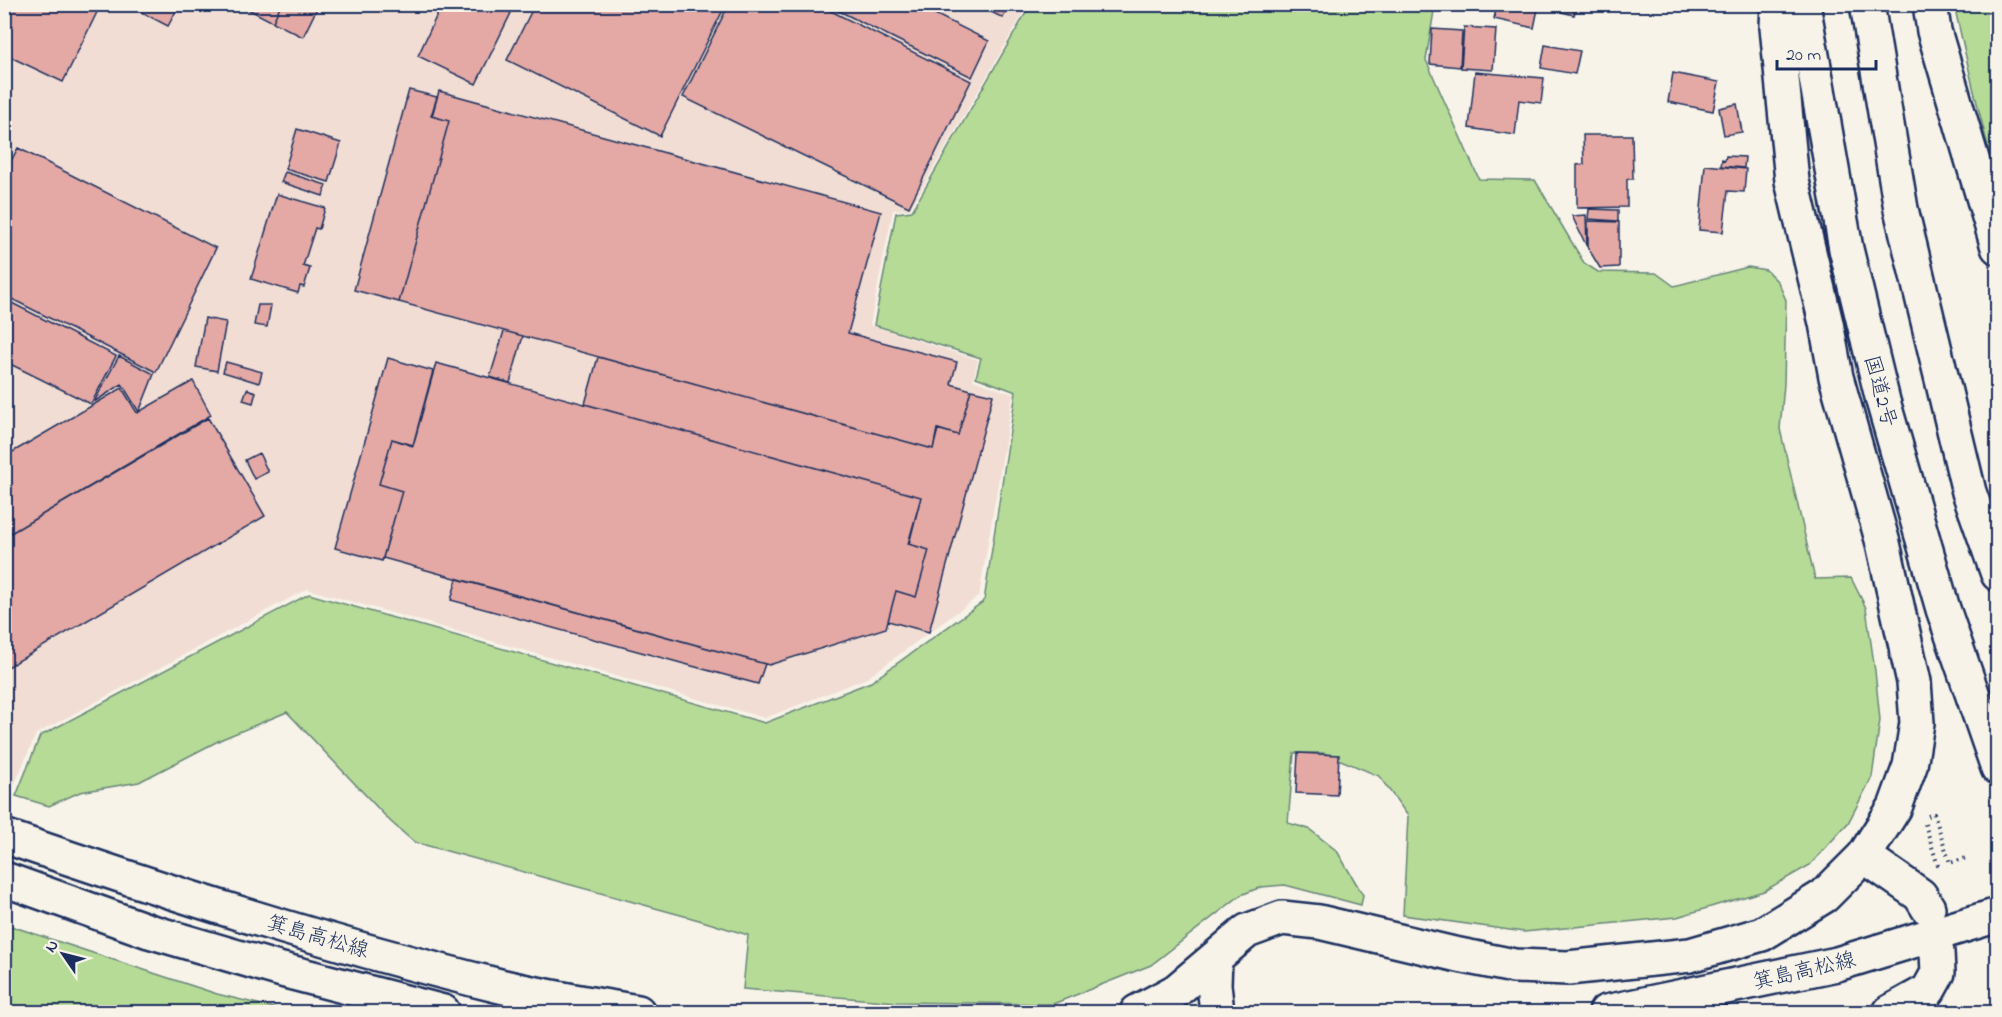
<svg xmlns="http://www.w3.org/2000/svg" width="2002" height="1017" font-family="'Indie Flower','Klee One',sans-serif">
	<style>
		.built { fill: #f1ddd4 }
		.green { fill: #b6db96; stroke: #68857a; stroke-width: 1.5 }
		.building { fill: #e4a9a5; stroke: #1b2f5e; stroke-width: 1.5 }
		.lines { fill: none; stroke-linecap: round; stroke-linejoin: round }
		.minor-casing { stroke: #1b2f5e; stroke-width: 38 }
		.major-casing { stroke: #1b2f5e; stroke-width: 38 }
		.highway-casing { stroke: #1b2f5e; stroke-width: 38 }
		.path { stroke: #1b2f5e; stroke-width: 4; stroke-dasharray: 1.5 4.5; stroke-linecap: butt }
		.minor { stroke: #f7f3e8; stroke-width: 33 }
		.major { stroke: #f7f3e8; stroke-width: 33 }
		.highway { stroke: #f7f3e8; stroke-width: 33 }
		.labels { text-anchor: middle; stroke-width: 5; stroke-linejoin: round; paint-order: stroke }
		.street-label { font-size: 21px; fill: #1b2f5e; stroke: #f7f3e8 }
	</style>
	<rect width="100%" height="100%" fill="#f7f3e8"/>
	<filter id="ink" filterUnits="userSpaceOnUse"><feTurbulence type="fractalNoise" baseFrequency=".0167" numOctaves="2"/><feDisplacementMap in="SourceGraphic" scale="12" xChannelSelector="R" yChannelSelector="G"/><feConvolveMatrix kernelMatrix="1 2 1 2 8 2 1 2 1" color-interpolation-filters="sRGB"/></filter>
	<g filter="url(#ink)">
		<path class="built" d="M4,5H1028L910,209L893,210L870,325L978,360L973,380L1013,394L979,596L867,678L765,718L307,589L36,734L10,795L5,792Z"/>
		<path class="green" d="M1031,4L1435,5L1426,60L1479,179L1535,180L1584,263L1598,272L1656,273L1674,286L1748,267L1766,270L1778,282L1786,300L1784,384L1780,429L1815,579L1851,578L1866,608L1875,671L1880,720L1872,777L1848,823L1810,865L1764,891L1677,917L1524,932L1403,915L1408,816L1379,776L1324,753H1294L1288,823L1309,829L1337,851L1363,895L1361,905L1285,885L1261,887L1241,895L1151,965L1053,1004L897,1002L743,989L748,935L699,920L414,842L391,822L287,712L222,739L139,782L80,792L49,806L16,796L40,736L309,594L765,723L871,682L984,601L1016,392L976,377L981,358L874,325L896,213L912,211Z
			M1954,5H1997V183L1973,87Z
			M5,924L217,994L291,1012H5Z"/>
		<path class="building" d="M4,4H101L63,82L4,54Z
			M142,4H180L168,26L139,11Z
			M238,4H281L273,22Z
			M281,4H319L303,37L273,22Z
			M442,4H493L511,13L476,84L418,56Z
			M535,4H726L660,136L507,60Z
			M729,4H817L971,81L909,207L683,97Z
			M825,4H915L989,41L972,77Z
			M990,4H1003L1008,7L1003,18L987,10Z
			M1497,4H1539L1534,28L1494,19Z
			M1541,4H1577L1574,15L1541,7Z
			M1464,27L1496,29L1493,70L1461,68Z
			M1432,29L1462,31L1460,67L1430,64Z
			M1545,45L1580,51L1575,74L1541,68Z
			M1475,72L1544,78L1541,103L1519,100L1515,135L1469,128Z
			M1673,73L1719,82L1713,111L1668,102Z
			M409,90L437,97L431,116L449,121L399,302L354,290Z
			M439,91L881,212L848,333L957,362L951,384L971,390L958,435L937,429L933,449L399,302L449,121L432,116Z
			M1737,104L1742,132L1724,135L1719,108Z
			M297,129L341,143L329,182L285,169Z
			M1583,135H1632L1633,179H1627V207L1577,208V165L1584,164Z
			M18,148L216,248L156,372L4,295V174Z
			M1726,156L1745,157L1744,168L1721,166L1722,159L1725,160Z
			M1705,165L1746,169L1744,192L1728,191L1723,232L1699,230Z
			M285,172L326,185L323,196L281,182Z
			M277,194L325,208L319,229L315,228L303,266L310,268L304,287L300,286L298,293L251,279Z
			M1589,209L1618,210V221L1588,219Z
			M1586,215L1587,247L1572,216Z
			M1588,221L1619,222V267L1600,268L1588,248Z
			M4,299L116,356L91,404L4,361Z
			M258,305H271L267,327L254,325Z
			M205,318L226,322L217,371L196,367Z
			M504,331L523,336L510,383L490,377Z
			M119,356L154,374L139,412L122,384L94,402Z
			M598,357L933,449L938,429L958,435L971,390L993,395L929,632L888,621L896,591L916,597L929,550L909,544L921,497L585,404Z
			M388,358L433,371L413,445L392,439L379,484L402,491L382,561L335,548Z
			M226,362L262,372L259,383L223,372Z
			M436,363L921,497L908,544L929,550L916,597L896,591L886,628L769,665L383,558L402,491L379,484L392,439L413,446Z
			M193,381L211,415L4,537V457L122,388L137,413Z
			M247,389L256,392L253,403L243,400Z
			M208,418L265,516L8,667L4,660V537Z
			M259,453L268,472L254,479L245,460Z
			M457,579L765,664L758,684L451,600Z
			M1298,753L1339,755L1337,795L1296,793Z"/>
		<g class="lines">
			<g class="minor-casing">
				<path id="minor" d="M1864,856L1920,895L1928,908
					M1890,1012L1928,991L1938,973L1937,952"/>
			</g>
			<g class="major-casing">
				<path id="major" d="M4,836C167,892 332,945 500,986C545,997 592,1004 638,1012
					M4,879L149,931L282,970L443,1012
					M1606,1012L1837,964L1998,915"/>
			</g>
			<g class="highway-casing">
				<path id="highway" d="M1803,4L1846,249L1883,401L1943,609L1998,768
					M1867,4L1901,209L1969,492L1998,574
					M1930,4L1934,31L1998,247
					M1215,958L1214,985L1217,1012
					M1137,1012L1176,991L1247,931L1282,918L1319,922L1454,954L1514,966L1568,968L1690,955L1762,934L1824,896L1864,856L1895,807L1910,766L1917,723L1914,682L1883,543L1836,377L1826,323L1792,181L1777,27L1778,4"/>
			</g>
			<path class="path" d="M1928,816L1934,814L1950,863L1966,858
				M1925,824L1938,866"/>
			<use href="#minor" class="minor"/>
			<use href="#major" class="major"/>
			<use href="#highway" class="highway"/>
		</g>
	</g>
	<g class="labels">
		<g class="street-label">
			<text transform="translate(1881 391) rotate(75)" y="7">国道2号</text>
			<text transform="translate(318 936) rotate(16)" y="7">箕島高松線</text>
			<text transform="translate(1804 970) rotate(-13)" y="7">箕島高松線</text>
		</g>
	</g>
	<rect width="2002" height="1017" fill="none" stroke="#f7f3e8" stroke-width="24"/>
	<rect x="12" y="12" width="1978" height="993" fill="none" stroke="#1b2f5e" stroke-width="2" filter="url(#ink)"/>
	<g transform="translate(63 954) rotate(305)" stroke="#f7f3e8" stroke-width="4.5" paint-order="stroke">
	<path d="M0-4.5L10 22L0 15L-10 22Z" fill="#1b2f5e"/>
	<text y="-9" font-size="16" font-weight="bold" text-anchor="middle" fill="#1b2f5e">N</text>
	</g>
	<path d="M1777 60v9h99v-9" fill="none" stroke="#1b2f5e" stroke-width="3"/>
	<text x="1786" y="60" font-size="18" fill="#1b2f5e" stroke="#f7f3e8" stroke-width="4.5" paint-order="stroke">20 m</text>
</svg>
